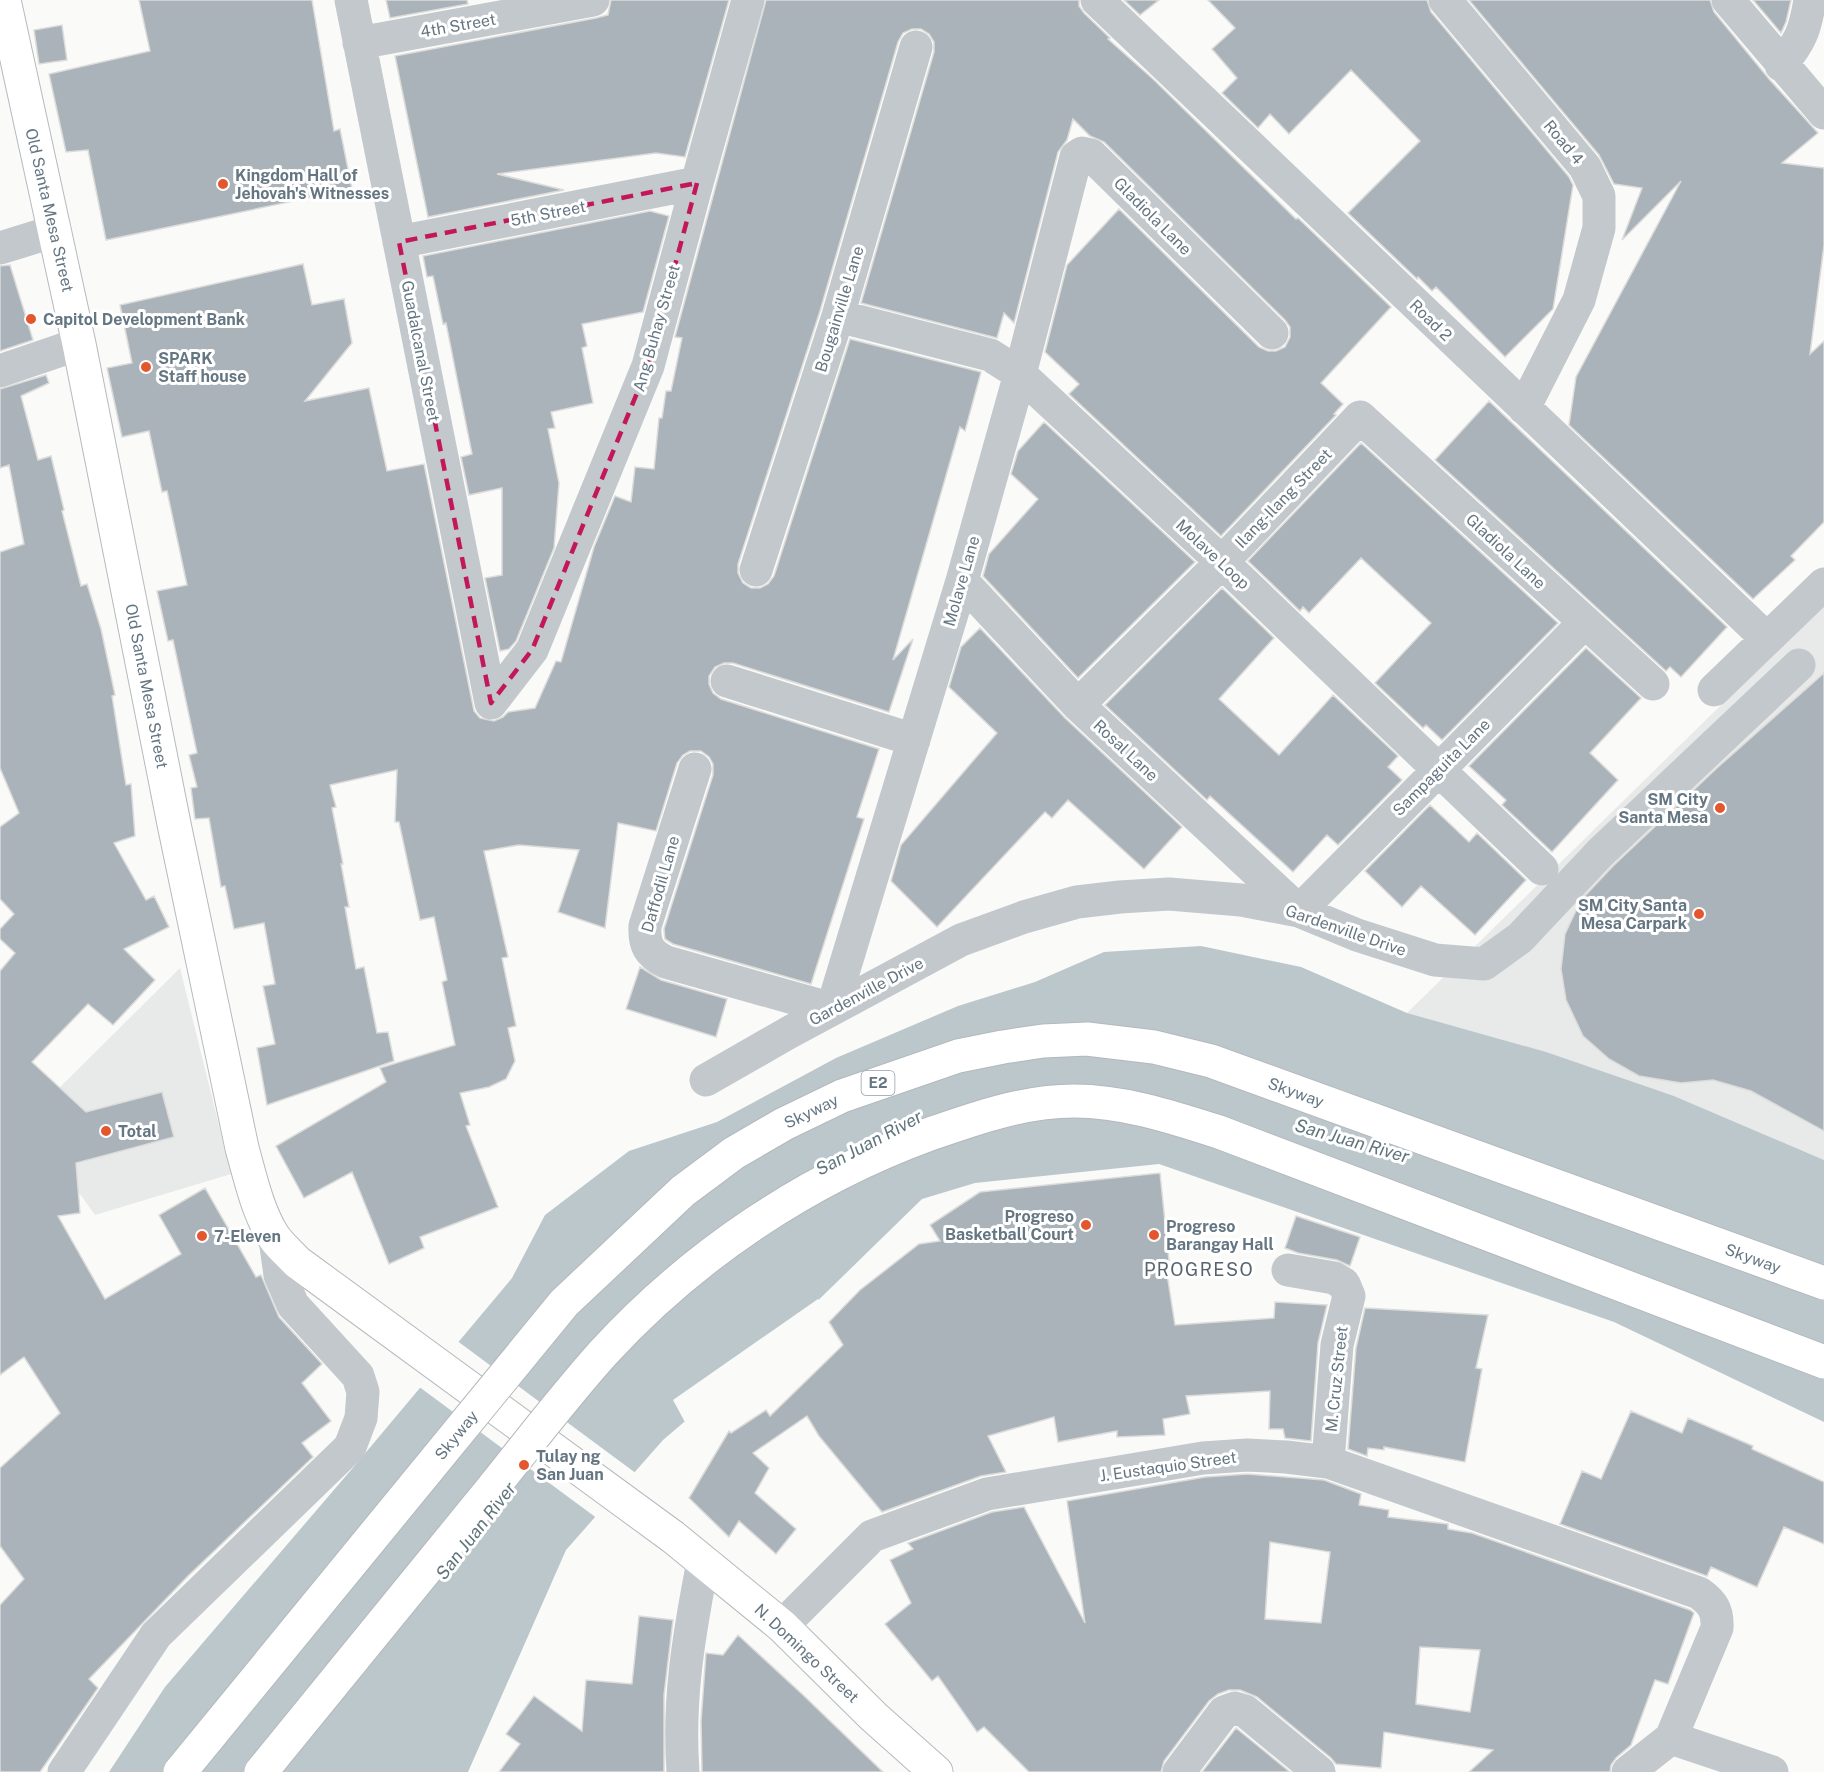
<svg xmlns="http://www.w3.org/2000/svg" width="1824" height="1772" font-family="'Public Sans',sans-serif">
	<style>
		.built { fill: #e8e9e9 }
		.water { fill: #bbc7cb }
		.pier { fill: #fafaf8 }
		.building { fill: #aab3b9; stroke: #dcdcda; stroke-width: 1.5; fill-rule: evenodd }
		.lines { fill: none; stroke-linecap: round; stroke-linejoin: round }
		.major-casing { stroke: #b5babe; stroke-width: 35 }
		.minor { stroke: #c3c8cc; stroke-width: 33 }
		.major { stroke: #fff; stroke-width: 33 }
		.highway-bridge-casing { stroke: #b4b9bd; stroke-width: 35; stroke-linecap: butt }
		.highway-bridge { stroke: #fff; stroke-width: 33 }
		.marked { fill: none; stroke: #c2185b; stroke-width: 4.5; stroke-dasharray: 12 8; stroke-linejoin: round }
		.poi-dot { fill: #e4572e; stroke: #fff; stroke-width: 2 }
		.labels { text-anchor: middle; stroke-width: 6; stroke-linejoin: round; paint-order: stroke }
		.shield { fill: #fff; stroke: #939fa8; stroke-width: 1.5 }
		.shield-label { font-size: 15px; font-weight: bold; fill: #657683 }
		.street-label { font-size: 16px; fill: #657683; stroke: #fff }
		.poi-label { font-size: 16px; font-weight: bold; fill: #657683; stroke: #fff; text-anchor: start }
		.water-label { font-size: 18px; font-style: italic; fill: #60757c; stroke: #fff }
		.neighbourhood-label { font-size: 18px; letter-spacing: 1.5px; fill: #57646e; stroke: #fff }
	</style>
	<rect width="100%" height="100%" fill="#fafaf8"/>
	<path class="built" d="M1824,604V1160L1674,1096L1407,1013Z
		M180,968L231,1174L95,1215L27,1120Z"/>
	<path class="water" d="M1201,946L1301,967L1407,1013L1546,1052L1674,1096L1824,1160V1422L1614,1322L1159,1164L975,1183L922,1199L757,1360L663,1440L566,1550L468,1772H109L165,1687L357,1463L512,1278L545,1215L629,1151L717,1122L836,1058L958,1006L1035,982L1104,952Z"/>
	<path class="pier" d="M818,1299L821,1302L759,1362L686,1424L673,1400Z
		M456,1340L637,1474L598,1519L418,1386Z"/>
	<path class="building" d="M139,0H312L334,131L340,129L352,189L106,240L88,150L66,152L49,74L150,51Z
		M386,0H467L468,4L390,18Z
		M611,0H729L685,157L656,153L497,174L564,190L428,217L395,56L596,18L608,15Z
		M766,0H1079V6L1084,13L1110,38L1108,39L1153,79L1296,219L1298,218L1391,307L1321,383L1343,404L1334,414L1336,415L1221,536L1069,394L1079,384L1045,352L1067,265L1119,209L1259,347L1268,351H1276L1285,347L1290,337V327L1285,320L1104,142L1090,136L1073,119L1067,140L1058,152L1014,323L1004,313L997,338L861,303L934,52V42L929,34L921,29H912L903,33L898,42L820,311L738,564V573L743,583L751,588H760L768,584L774,576L850,339L981,372L965,431L960,427L893,660L913,639L889,712L733,663H724L715,667L709,676V684L713,693L721,699L879,749L857,817L864,819L811,984L673,944L665,939L664,929L713,775V764L709,757L701,751H690L683,755L677,763L656,831L618,823L605,928L558,912L579,850L519,845L484,851L508,957L502,958L516,1026L508,1028L515,1061L506,1079L489,1087L460,1093L470,1125L466,1126L498,1207L420,1237L424,1248L389,1264L352,1172L304,1198L276,1146L386,1082L380,1068L455,1045L442,982L447,980L434,917L420,920L399,822H395L397,770L330,785L336,807L332,808L343,864H341L349,907H345L356,969L364,967L377,1033L388,1032L394,1061L267,1105L257,1048L275,1044L263,986L275,984L264,923L234,929L225,886L221,887L209,818L195,819L191,788L197,787L189,755L197,753L173,640L168,641L157,591L187,585L167,491L162,492L149,431L122,437L107,368L132,363L120,305L303,264L312,305L344,299L352,343L305,401L369,388L387,471L424,464L474,711L480,718L494,721L503,717L508,712L535,708L556,661L561,662L594,547L615,496L631,502L635,467L654,469L659,418H662L666,391H671L682,338L675,337Z
		M1124,0H1159L1140,15Z
		M1208,0H1427L1431,12L1569,177L1573,185L1553,309L1505,357L1436,287L1432,291L1418,277L1417,279L1348,213L1420,141L1351,70L1289,134L1270,114L1258,128L1222,93L1237,78L1212,49L1235,28Z
		M1469,0H1710L1714,12L1769,79L1818,133L1782,163L1824,168V245L1810,354L1824,341V522L1791,556L1795,560L1753,599L1569,425L1576,377L1681,181L1622,240L1642,188L1614,184L1599,155Z
		M1753,0H1791L1786,22L1781,33Z
		M62,25L67,60L39,64L34,30Z
		M650,211L669,216L643,312L582,324L587,346L582,348L593,403L551,412L555,428L548,429L559,483L554,548L516,641L509,649L500,651L485,578L502,575V488L469,495L461,457L472,454L446,323L443,324L433,276L427,277L423,256Z
		M10,265L33,340L0,351V266Z
		M46,375L49,383L21,396L38,460L51,456L64,510L62,511L81,586L87,584L101,629L115,695L112,696L126,785L131,784L135,836L114,843L146,900L154,896L169,927L124,949L155,980L113,1025L88,1004L32,1062L86,1112L162,1092L174,1137L76,1163L80,1213L58,1216L105,1299L181,1254L159,1215L205,1188L256,1277L261,1275L279,1317L322,1364L302,1383L331,1421L302,1443L313,1457L188,1576L89,1679L98,1688L40,1772H0V1605L24,1579L0,1546V1468L60,1413L24,1357L0,1375V971L15,953L0,939V929L14,914L0,899V827L19,813L0,768V552L24,544L9,465L0,468V389Z
		M1489,401L1727,627L1681,677L1670,667L1666,671L1435,460Z
		M1044,422L1195,562L1078,678L983,576L989,554L1038,499L1011,474L1018,451Z
		M1361,443L1558,623L1442,740L1426,725L1423,728L1375,683L1431,623L1361,558L1309,613L1303,607L1300,611L1248,561Z
		M1222,588L1274,638L1219,699L1279,755L1333,695L1398,756L1388,767L1402,780L1338,845L1327,835L1293,872L1210,796L1207,800L1105,705Z
		M980,628L1065,718L1182,827L1144,869L1068,800L1052,818L1045,812L937,927L891,881L901,845L997,733L949,687L961,647Z
		M1586,648L1641,698L1590,753L1618,780L1552,852L1502,805L1506,800L1469,766Z
		M1824,673V1131L1751,1091L1713,1080L1681,1083L1639,1076L1609,1059L1583,1036L1566,1000L1561,969L1565,934L1581,900L1613,866L1718,767Z
		M1430,805L1469,842L1477,833L1526,880L1475,935L1421,886L1402,907L1365,871Z
		M640,967L661,980L727,999L716,1037L626,1009Z
		M1160,1173L1169,1261H1165L1175,1325L1274,1318L1275,1302L1327,1305L1318,1343L1311,1441L1285,1438L1283,1429H1269L1270,1391L1186,1396L1190,1414L1163,1419L1165,1435L1117,1437V1431L1058,1442L1054,1417L988,1436L1006,1472L981,1476L882,1512L819,1436L807,1416L753,1453L769,1468L755,1493L796,1529L776,1554L739,1521L729,1537L689,1498L729,1431L731,1433L766,1410L770,1416L843,1345L829,1322L860,1290L919,1244L940,1241L930,1225L980,1192Z
		M1296,1216L1360,1237L1350,1266L1337,1260L1298,1253L1285,1248Z
		M1365,1308L1488,1315L1476,1368L1482,1369L1465,1462L1384,1447V1450L1368,1448L1367,1456L1348,1449L1356,1348Z
		M1631,1411L1682,1433L1688,1418L1753,1446L1752,1449L1824,1482V1544L1784,1527L1757,1587L1711,1567L1707,1576L1560,1524L1582,1471L1601,1479Z
		M1247,1474L1324,1480L1361,1494L1359,1505L1389,1510L1388,1517L1448,1524V1529L1472,1533L1690,1610L1694,1613L1668,1684L1655,1680L1631,1745L1616,1758L1611,1765L1610,1772H1469L1493,1750L1384,1732L1381,1768L1336,1764L1331,1758L1257,1697L1240,1690H1229L1218,1694L1209,1701L1164,1761L1161,1772H1029L984,1727L977,1732L938,1676L932,1681L885,1624L911,1603L890,1560L913,1549L908,1543L992,1512L1024,1507L1085,1623L1067,1501L1205,1477ZM1270,1542L1330,1552L1321,1623L1265,1619ZM1420,1647L1480,1650L1470,1712L1416,1704Z
		M639,1616L673,1620L664,1695V1772H499L520,1744L506,1734L534,1696L582,1731L586,1680L632,1684Z
		M738,1635L802,1694L883,1772H702L701,1721L706,1653L723,1655Z
		M1236,1728L1290,1772H1202Z"/>
	<g class="lines">
		<g class="major-casing">
			<path id="major" d="M4,0L79,344L174,824L242,1148C250,1177 258,1213 274,1237C280,1246 290,1254 297,1262L673,1537L782,1626L874,1717L936,1772"/>
		</g>
		<path class="minor" d="M351,0L491,703
			M1097,0L1767,639
			M1445,0L1585,167L1599,196V228L1579,300L1524,408
			M1728,0L1824,113
			M359,43L593,0
			M1781,65C1801,41 1805,30 1810,0
			M399,242L697,183
			M0,248L55,231
			M838,316L990,355L1020,374L1222,562L1542,869
			M0,371L79,344
			M756,570L838,316L916,47
			M962,581L1078,705L1299,911L1584,623
			M727,681L914,740
			M1714,690L1824,584
			M491,703L532,650L648,366L697,183L748,0
			M1078,705L1222,562L1360,417L1653,684
			M695,769L645,926C644,945 649,954 666,962L832,1009L962,581L1020,374L1076,157L1082,153L1091,155L1272,333
			M706,1080L788,1033L961,940L1024,917L1077,902L1120,897L1169,894L1241,900L1299,911L1357,935L1435,960L1484,964L1520,938L1600,853L1799,665
			M1288,1270L1334,1278L1344,1284L1349,1296L1337,1345L1328,1462
			M782,1626L872,1536L987,1494L1203,1458L1247,1455L1286,1457L1328,1462L1699,1593C1713,1603 1718,1611 1717,1628L1671,1738L1628,1772
			M1671,1738L1772,1772
			M64,1772L156,1635L350,1447L361,1418L363,1392L358,1376L293,1305L280,1275L275,1239
			M683,1772C678,1701 688,1641 701,1572L708,1565
			M1179,1772L1224,1712L1235,1708L1245,1711L1319,1772"/>
		<use href="#major" class="major"/>
		<g class="highway-bridge-casing">
			<path id="highway-bridge" d="M180,1772L564,1303L683,1191L734,1153L784,1124L842,1096L958,1056L1003,1047L1043,1041L1087,1039L1154,1047L1211,1061L1824,1283
				M261,1772C333,1684 405,1596 477,1507C519,1456 559,1402 603,1353C692,1256 806,1179 930,1134C976,1118 1024,1101 1074,1101C1124,1101 1172,1117 1219,1132L1824,1362"/>
		</g>
		<use href="#highway-bridge" class="highway-bridge"/>
	</g>
	<path class="marked" d="M697,183L648,366L532,650L491,703L399,242Z"/>
	<g class="poi-dot">
		<circle cx="223" cy="184" r="6"/>
		<circle cx="31" cy="319" r="6"/>
		<circle cx="146" cy="367" r="6"/>
		<circle cx="1720" cy="808" r="6"/>
		<circle cx="1699" cy="914" r="6"/>
		<circle cx="106" cy="1131" r="6"/>
		<circle cx="1086" cy="1225" r="6"/>
		<circle cx="1154" cy="1235" r="6"/>
		<circle cx="202" cy="1236" r="6"/>
		<circle cx="524" cy="1465" r="6"/>
	</g>
	<g class="labels">
		<rect class="shield" x="861.5" y="1071" width="33" height="24" rx="4.5"/>
		<g class="shield-label">
			<text x="878" y="1088">E2</text>
		</g>
		<g class="street-label">
			<text transform="translate(458 25) rotate(-10)" y="6">4th Street</text>
			<text transform="translate(1564 142) rotate(50)" y="6">Road 4</text>
			<text transform="translate(50 210) rotate(77)" y="6">Old Santa Mesa Street</text>
			<text transform="translate(548 213) rotate(-11)" y="6">5th Street</text>
			<text transform="translate(1153 216) rotate(45)" y="6">Gladiola Lane</text>
			<text transform="translate(839 309) rotate(-73)" y="6">Bougainville Lane</text>
			<text transform="translate(1431 320) rotate(44)" y="6">Road 2</text>
			<text transform="translate(656 328) rotate(-74)" y="6">Ang Buhay Street</text>
			<text transform="translate(421 351) rotate(79)" y="6">Guadalcanal Street</text>
			<text transform="translate(1283 498) rotate(-46)" y="6">Ilang-Ilang Street</text>
			<text transform="translate(1506 551) rotate(43)" y="6">Gladiola Lane</text>
			<text transform="translate(1213 554) rotate(43)" y="6">Molave Loop</text>
			<text transform="translate(961 581) rotate(-74)" y="6">Molave Lane</text>
			<text transform="translate(147 686) rotate(79)" y="6">Old Santa Mesa Street</text>
			<text transform="translate(1126 750) rotate(43)" y="6">Rosal Lane</text>
			<text transform="translate(1441 767) rotate(-45)" y="6">Sampaguita Lane</text>
			<text transform="translate(660 884) rotate(-74)" y="6">Daffodil Lane</text>
			<text transform="translate(1346 930) rotate(19)" y="6">Gardenville Drive</text>
			<text transform="translate(866 991) rotate(-28)" y="6">Gardenville Drive</text>
			<text transform="translate(1296 1092) rotate(20)" y="6">Skyway</text>
			<text transform="translate(811 1111) rotate(-26)" y="6">Skyway</text>
			<text transform="translate(1753 1258) rotate(20)" y="6">Skyway</text>
			<text transform="translate(1336 1379) rotate(-84)" y="6">M. Cruz Street</text>
			<text transform="translate(456 1435) rotate(-51)" y="6">Skyway</text>
			<text transform="translate(1168 1466) rotate(-8)" y="6">J. Eustaquio Street</text>
			<text transform="translate(807 1653) rotate(43)" y="6">N. Domingo Street</text>
		</g>
		<g class="poi-label">
			<text x="235" y="181">Kingdom Hall of<tspan x="235" dy="18">Jehovah's Witnesses</tspan></text>
			<text x="43" y="325">Capitol Development Bank</text>
			<text x="158" y="364">SPARK<tspan x="158" dy="18">Staff house</tspan></text>
			<text x="1708" y="805" text-anchor="end">SM City<tspan x="1708" dy="18">Santa Mesa</tspan></text>
			<text x="1687" y="911" text-anchor="end">SM City Santa<tspan x="1687" dy="18">Mesa Carpark</tspan></text>
			<text x="118" y="1137">Total</text>
			<text x="1074" y="1222" text-anchor="end">Progreso<tspan x="1074" dy="18">Basketball Court</tspan></text>
			<text x="1166" y="1232">Progreso<tspan x="1166" dy="18">Barangay Hall</tspan></text>
			<text x="214" y="1242">7-Eleven</text>
			<text x="536" y="1462">Tulay ng<tspan x="536" dy="18">San Juan</tspan></text>
		</g>
		<g class="water-label">
			<text transform="translate(1352 1141) rotate(16)" y="6">San Juan River</text>
			<text transform="translate(869 1143) rotate(-28)" y="6">San Juan River</text>
			<text transform="translate(476 1531) rotate(-52)" y="6">San Juan River</text>
		</g>
		<g class="neighbourhood-label">
			<text x="1199" y="1276">PROGRESO</text>
		</g>
	</g>
</svg>
